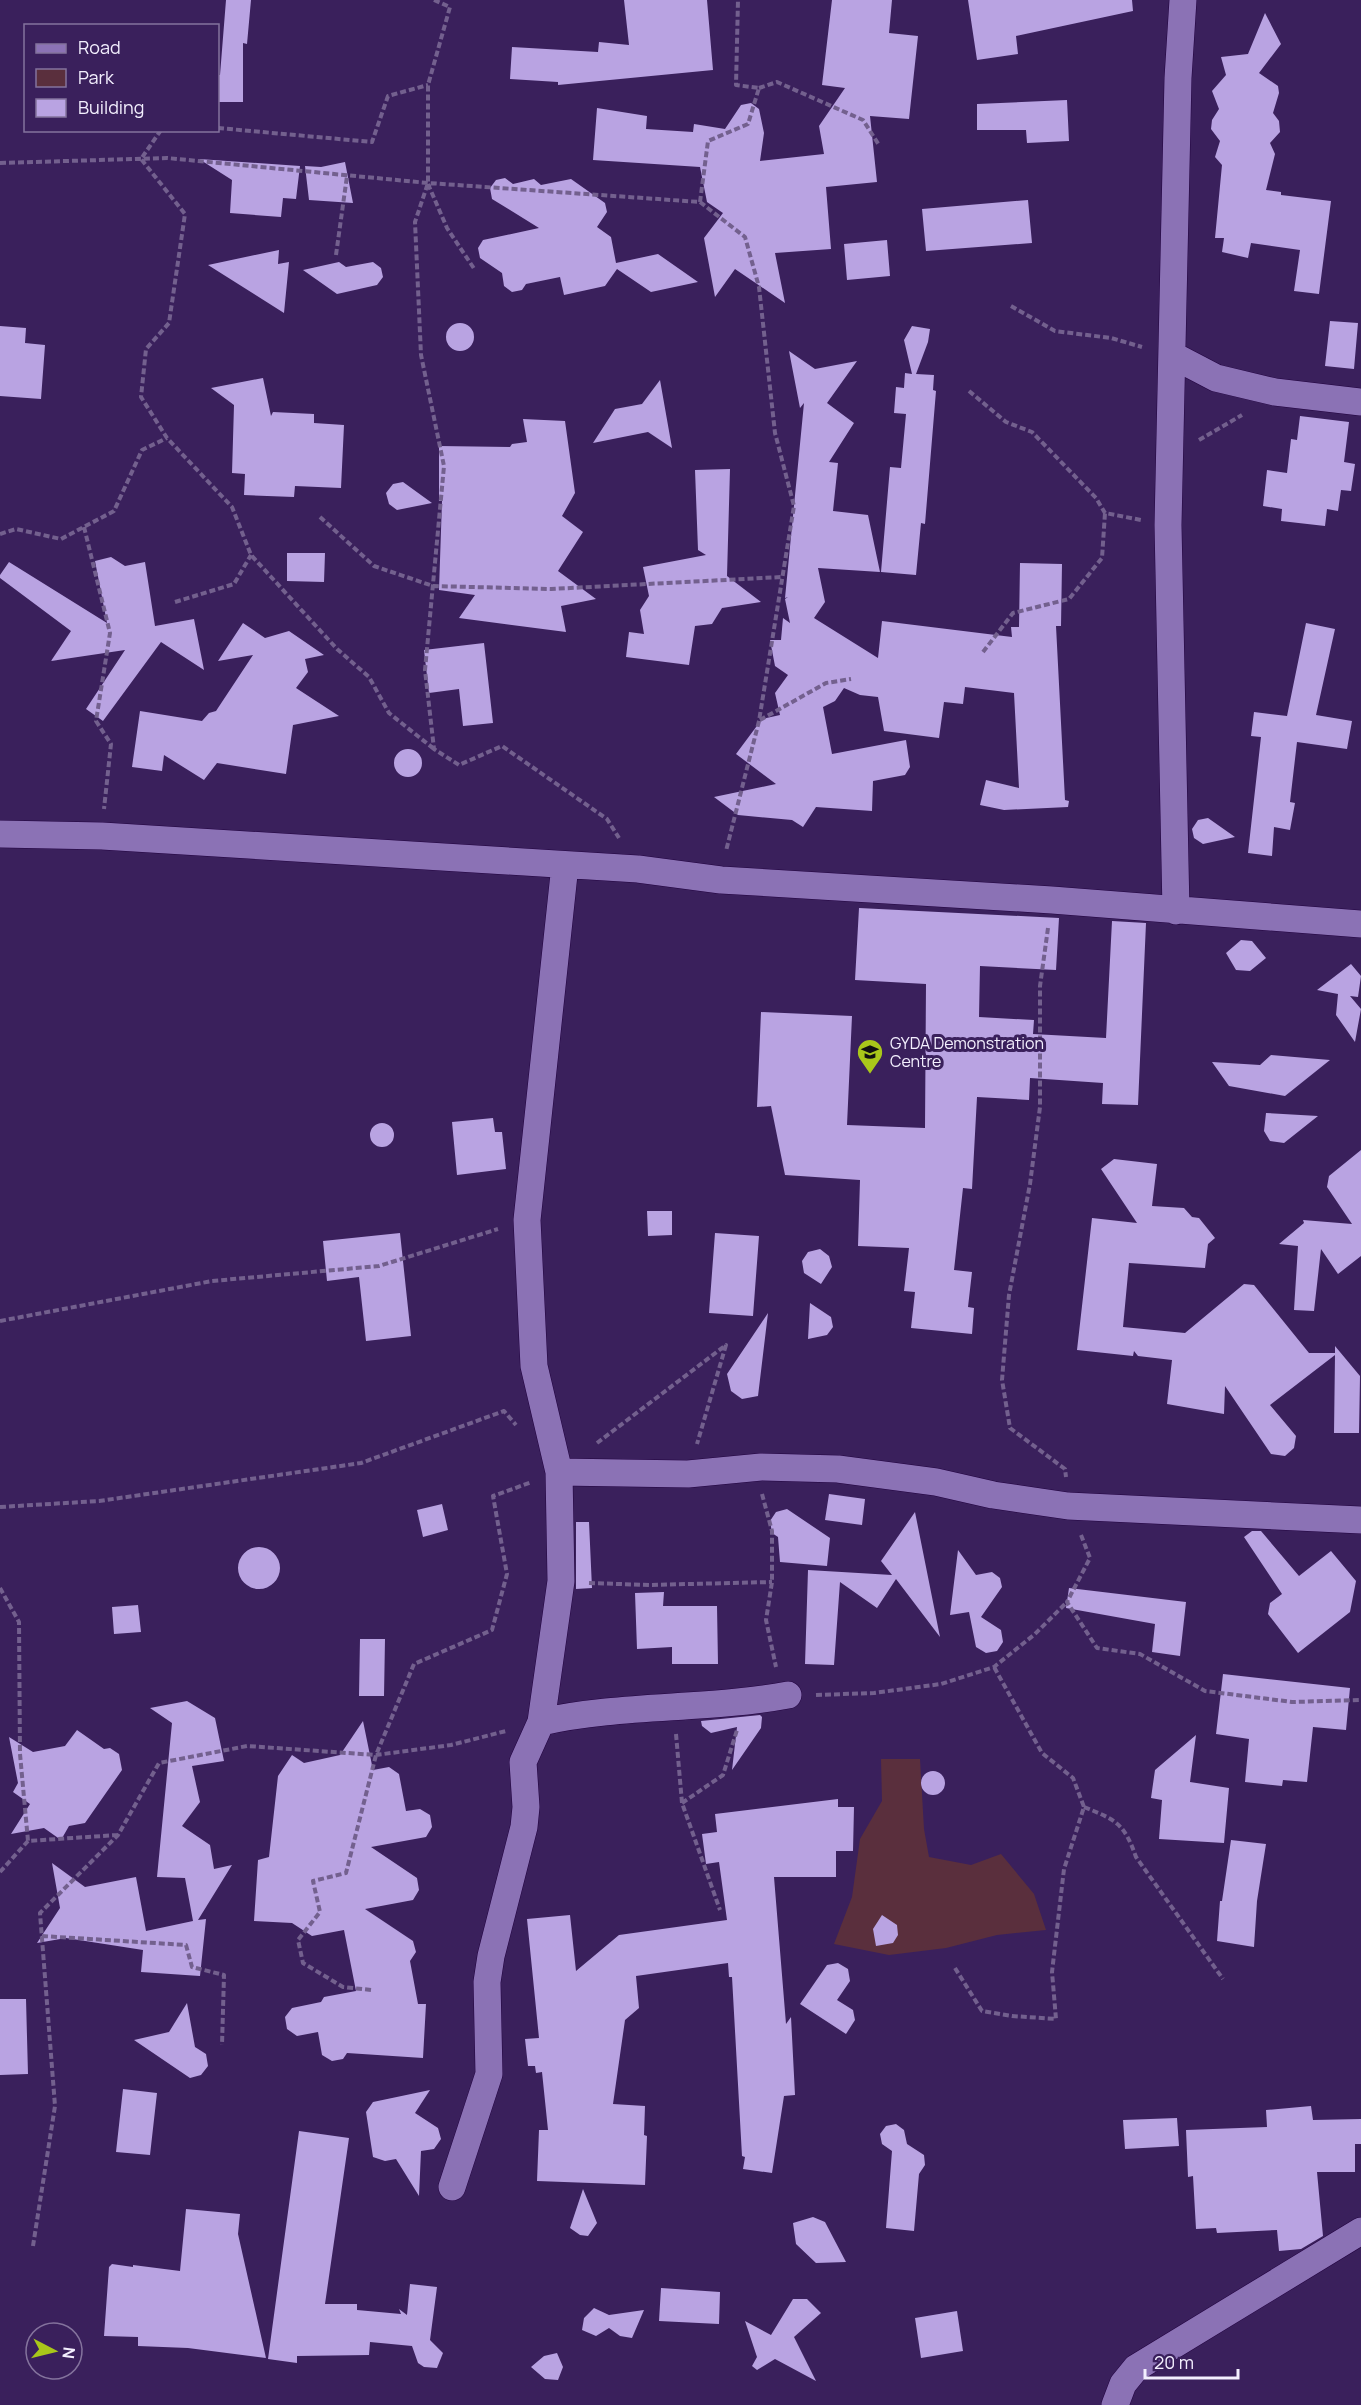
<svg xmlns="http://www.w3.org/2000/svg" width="1361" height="2405" font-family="Manrope,sans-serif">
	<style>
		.green { fill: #5a2f3d }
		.building { fill: #b9a3e2 }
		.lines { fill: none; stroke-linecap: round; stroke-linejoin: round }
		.street-casing { stroke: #220340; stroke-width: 28 }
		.path { stroke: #73608e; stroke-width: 4; stroke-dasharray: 6 3; stroke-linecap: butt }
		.street { stroke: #8b72b5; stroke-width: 27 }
		.labels { text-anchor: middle; stroke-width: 6; stroke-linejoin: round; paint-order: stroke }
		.poi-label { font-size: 16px; fill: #f3effe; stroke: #3a205c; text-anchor: start }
	</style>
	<rect width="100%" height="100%" fill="#3a205c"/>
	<path class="green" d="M881,1759H920L924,1829L929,1857L971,1865L1001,1854L1034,1894L1046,1930L997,1935L946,1948L889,1955L834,1944L852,1897L860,1839L882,1801Z"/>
	<path class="building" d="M226,0H251L247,44L243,43V102H218V75H220Z
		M624,0H707L713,70L558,85V82L510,79L512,47L598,52L599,42L629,45Z
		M832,0H892L889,33L918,36L909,119L870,116L877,182L826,187L831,249L775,253L785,303L735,269L715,297L704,238L723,213L707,202L700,167L593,160L597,108L647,116L646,129L693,132L694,124L725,129L741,105L751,103L759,109L764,133L760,161L824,154L819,126L845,88L822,85Z
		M968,0H1132L1133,11L1016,36L1018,54L977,60Z
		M1265,13L1281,44L1259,73L1278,86L1279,93L1273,113L1279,121L1280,132L1270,143L1275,154L1266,190L1281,192V195L1331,201L1319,294L1294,291L1300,250L1251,243L1248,258L1222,252L1224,238H1215L1222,165L1215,157L1220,141L1211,129L1212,120L1219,109L1212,91L1226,75L1221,57L1248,54Z
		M1067,100L1069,141L1027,143L1026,130H977V104Z
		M199,159L300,166L296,199L283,198L281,217L230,213L232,180Z
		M345,162L353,203L309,200L305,166L321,167Z
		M505,178L513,184L534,179L541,185L571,179L605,203L607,212L597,227L611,237L616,263L658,254L698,282L651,292L617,269L605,286L564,295L560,277L526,284L522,290L512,292L504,286L502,273L480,258L478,248L483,240L539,228L492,199L490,188L496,180Z
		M1028,200L1032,243L926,251L922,209Z
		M887,240L890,276L847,280L844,244Z
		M279,250L278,264L289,262L284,313L208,265Z
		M339,262L346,267L373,262L381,268L383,277L377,285L337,294L303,270Z
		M1330,321L1358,323L1354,369L1325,366Z
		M446 337a14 14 0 1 1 28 0a14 14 0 1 1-28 0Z
		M0,326L26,328L25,343L45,345L41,399L0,396Z
		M912,326L930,329L928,342L916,374L934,375L933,390L936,391L925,524L921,523L916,575L881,572L890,467L901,468L906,414L894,413L896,387L904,388L905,373L912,374L904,340Z
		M789,351L815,369L857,361L827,403L854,423L829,462L838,463L833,511L868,515L880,572L818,568L825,602L814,618L878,658L882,621L1012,637L1011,627H1019L1020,563L1062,564L1061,626H1056L1065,800L1069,801L1068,807L1004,810L980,805L986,780L1019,788L1014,693L965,687L963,704L944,702L939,738L884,731L878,697L860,695L844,688L835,701L823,707L832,754L906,740L910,767L905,775L873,781L872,811L816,807L803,827L792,820L738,815L714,797L776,784L736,754L762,719L780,715L775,693L788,675L775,666L770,640H781L783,618L790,623L785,599L788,597L785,598L804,403L800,408Z
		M263,378L271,416L273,412L314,414V423L344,425L341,488L295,486L294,497L244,495L245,474L232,473L234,405L211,388Z
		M660,380L672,448L648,432L593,443L615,409L642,404Z
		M1300,416L1349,422L1344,462L1355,464L1351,491L1341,490L1338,511L1327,509L1325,526L1281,521L1282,509L1263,506L1267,470L1287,473L1291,439L1297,440Z
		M523,419L565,421L575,493L562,516L583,532L558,571L596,599L561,606L566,632L459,618L475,595L439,590L442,501H439V446L510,447L512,444L527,442Z
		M730,469L727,576L761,602L722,608L712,624L695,626L689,665L626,657L629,632L644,634L640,610L649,596L643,567L706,555L698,550L695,470Z
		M403,482L432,503L397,510L389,504L386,493L393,484Z
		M287,553H325L324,582L287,581Z
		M111,557L125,566L145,562L155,626L194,619L204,670L161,642L103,721L86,709L125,650L51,661L71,631L0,578V575L9,562L107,623L95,561Z
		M243,623L265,638L289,631L324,655L305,659L308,672L296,688L339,716L293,725L286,774L217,763L204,780L164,755L162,771L132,767L140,711L202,721L209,713L216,711L253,655L218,661Z
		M1306,623L1335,629L1316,715L1352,721L1347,749L1297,742L1290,802L1295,803L1290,830L1274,827L1272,856L1248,853L1261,737L1251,736L1254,712L1287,716Z
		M484,643L493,723L463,726L459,689L429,693L424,650Z
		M394 763a14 14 0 1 1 28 0a14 14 0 1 1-28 0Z
		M1208,818L1235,837L1203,844L1194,838L1192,829L1198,820Z
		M859,908L1059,918L1056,970L980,966L979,1017L1034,1020L1033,1034L1106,1038L1112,921L1146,923L1138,1105L1102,1104L1103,1083L1030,1078L1029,1100L977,1097L972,1189L963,1188L954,1270L972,1272L968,1307L974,1308L972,1334L911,1328L915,1292L904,1291L909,1248L858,1246L860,1180L785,1175L771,1106L757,1107L761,1012L852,1016L847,1125L925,1128L926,984L855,980Z
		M1241,940L1252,941L1266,958L1250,971L1236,970L1226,953Z
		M1351,964L1361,976L1358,997L1350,996L1361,1009L1355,1042L1336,1015L1338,994L1317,990Z
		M1271,1055L1330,1060L1285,1096L1229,1086L1212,1062L1260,1065Z
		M1266,1113L1318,1116L1284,1143L1270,1141L1264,1131Z
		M493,1118L495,1132H502L506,1169L457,1175L452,1122Z
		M370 1135a12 12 0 1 1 24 0a12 12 0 1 1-24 0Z
		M1361,1150V1256L1338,1274L1321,1249L1314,1311L1294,1310L1298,1246L1279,1244L1304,1223L1303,1220L1352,1224L1327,1187L1329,1176Z
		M1114,1159L1157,1164L1152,1206L1184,1208L1192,1217L1199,1218L1215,1238L1208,1244L1205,1268L1129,1263L1123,1327L1185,1333L1244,1284L1254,1285L1309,1353H1335V1346L1360,1376L1359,1433H1334L1335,1355L1270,1405L1296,1436L1294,1448L1285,1456L1271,1454L1225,1386L1224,1414L1167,1404L1172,1360L1138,1356L1134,1351L1133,1356L1077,1350L1092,1218L1137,1223L1101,1169Z
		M647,1211H672V1235L648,1236Z
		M400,1233L411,1336L366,1341L359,1277L327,1281L323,1241Z
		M715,1233L759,1236L753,1316L709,1313Z
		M820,1249L829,1256L832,1267L821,1284L804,1273L802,1261L808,1252Z
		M810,1303L831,1317L833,1327L827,1335L808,1339Z
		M768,1313L758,1396L742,1399L731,1391L727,1374Z
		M829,1494L865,1499L862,1525L825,1520Z
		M442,1504L448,1530L423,1537L417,1510Z
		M787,1509L830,1538L827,1566L780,1562L778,1537L772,1533L770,1521L776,1512Z
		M915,1512L940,1637L896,1579L877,1608L840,1582L834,1665L805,1664L808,1570L892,1575L881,1561Z
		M576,1522H589L592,1588L576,1589Z
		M1252,1531H1261L1299,1576L1331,1551L1356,1581L1350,1612L1298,1653L1268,1614L1270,1603L1282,1594L1244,1537Z
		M238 1568a21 21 0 1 1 42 0a21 21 0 1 1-42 0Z
		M958,1550L976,1575L992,1572L1000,1578L1002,1587L981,1617L1001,1630L1003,1642L997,1651L986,1653L976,1647L969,1612L950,1615Z
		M1069,1588L1186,1602L1180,1656L1152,1652L1155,1624L1066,1608Z
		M664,1592L663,1606H717L718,1664H672V1647L637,1649L635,1593Z
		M138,1605L141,1632L114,1634L112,1607Z
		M360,1639H385L384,1696H359Z
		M1223,1674L1350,1688L1346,1730L1313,1727L1307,1782L1283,1780L1282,1786L1245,1782L1249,1739L1216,1734Z
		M187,1701L215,1718L224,1761L192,1766L200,1802L182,1826L210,1845L214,1869L232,1865L198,1920L206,1919L200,1976L141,1972L143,1950L66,1938L37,1943L60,1908L52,1863L85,1887L136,1877L146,1931L193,1921L185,1878L157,1877L172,1723L150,1708Z
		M760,1715L762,1717L761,1728L732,1770L737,1727L711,1733L702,1726L701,1721Z
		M363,1721L373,1770L389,1767L399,1774L406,1811L420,1809L430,1815L432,1827L426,1837L371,1847L417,1878L419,1890L413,1900L365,1909L413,1941L416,1952L410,1961L418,2004H426L423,2058L347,2053L343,2059L332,2061L322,2055L318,2032L297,2036L287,2029L285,2017L292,2008L321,2002L324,1997L356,1991L344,1930L312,1936L292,1923L254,1921L258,1860L269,1857L278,1776L292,1755L304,1763L340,1755Z
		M77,1730L104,1749L110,1748L119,1754L122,1770L85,1823L69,1826L61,1840L44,1828L11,1834L30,1804L13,1792L18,1783L9,1737L33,1752L65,1746Z
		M1196,1735L1190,1782L1229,1788L1224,1843L1159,1839L1162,1800L1151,1798L1155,1770Z
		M921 1783a12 12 0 1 1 24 0a12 12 0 1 1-24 0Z
		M838,1799V1807H854L853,1851H836V1877H774L786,2024L791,2017L795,2095L784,2096L772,2173L743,2169L745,2157L742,2156L732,1977H729L728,1963L636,1976L639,2008L625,2020L613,2104L645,2106L644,2135L647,2136L645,2185L537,2181L539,2130H548L542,2072L536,2073L535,2066H528L525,2039L539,2038L527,1919L570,1915L576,1971L619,1935L727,1920L719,1862L706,1864L702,1834L717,1832L715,1814Z
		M1231,1840L1266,1844L1257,1901L1254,1947L1217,1941L1220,1901H1222Z
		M882,1915L897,1925L898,1935L893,1943L876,1946L873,1929Z
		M838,1963L848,1969L850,1981L837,2000L853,2010L855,2020L846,2034L800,2004L827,1965Z
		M0,1999H26L28,2074L0,2075Z
		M187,2003L195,2047L206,2054L208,2066L201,2075L190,2078L134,2040L169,2032Z
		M123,2089L157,2093L150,2155L116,2152Z
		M430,2090L415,2113L438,2128L441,2139L434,2149L421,2151L419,2196L396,2159L385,2161L373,2157L366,2112L373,2102Z
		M1311,2106L1313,2120L1361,2119V2144H1355V2172H1317L1323,2236L1301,2249L1279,2251L1277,2230L1217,2233L1216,2228L1196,2229L1193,2176L1188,2177L1186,2130L1267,2127L1266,2110Z
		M1177,2118L1179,2146L1125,2149L1123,2120Z
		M896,2124L904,2130L907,2144L924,2155L925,2165L919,2174L914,2231L886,2228L892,2151L882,2144L880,2134L886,2126Z
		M299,2131L349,2138L325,2304H357V2310L401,2314L399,2309L407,2315L410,2284L437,2287L430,2340L443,2353L437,2368L424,2367L418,2363L412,2346L370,2342L369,2355L297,2356V2363L268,2359Z
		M583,2189L597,2223L588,2236L580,2235L570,2228Z
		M186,2209L240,2214L238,2234L266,2358L188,2348L138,2346V2337L104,2336L109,2267L112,2264L133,2267V2265L180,2271Z
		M813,2217L825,2222L846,2262L816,2263L796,2244L793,2223Z
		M661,2288L720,2292L719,2324L659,2321Z
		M793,2299H807L821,2313L794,2337L816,2381L775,2359L757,2370L752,2366L757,2357L745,2321L771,2335Z
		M594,2308L609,2315L644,2310L632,2338L620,2336L609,2328L596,2336L582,2330L584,2318Z
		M957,2311L963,2351L921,2358L915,2318Z
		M557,2353L563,2367L558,2380L545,2379L531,2367L544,2356Z"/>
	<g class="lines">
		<g class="street-casing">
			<path id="street" d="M1172,355L1216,378L1275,392L1361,402
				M0,834L102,836L638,869L721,880L1052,900L1361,924
				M1176,911L1168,525L1178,78L1183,0
				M559,1472L688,1474L761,1467L838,1469L936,1482L993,1495L1068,1506L1361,1520
				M541,1722C621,1704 707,1710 788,1695
				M452,2187L489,2074L487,1982L491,1956L524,1827L526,1807L523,1762L541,1722L561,1581L559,1472L534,1366L527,1220L565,865
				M1115,2405L1123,2384L1136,2368L1361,2231"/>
		</g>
		<path class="path" d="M434,0L450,7L428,85V183L415,222L421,355L444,466L425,670L434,749L459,765L502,746L607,819L619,838
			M759,88L777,82L863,120L879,145
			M218,128L372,142L388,96L428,85
			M161,130L141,159L185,214L169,323L146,349L141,397L167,438L232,507L251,555L337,649L369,677L389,713L434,749
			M0,163L167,158L428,183L700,202L708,141L748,124L759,88L736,85L738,0
			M428,184L447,228L475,270
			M700,202L745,237L759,287L775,433L794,506L759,721L726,851
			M336,255L347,176
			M1011,306L1055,331L1111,338L1142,347
			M969,391L1006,422L1032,432L1096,498L1105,513L1141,520
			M1199,440L1242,415
			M320,517L374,566L433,586L551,589L782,577
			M84,527L110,633L96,721L111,744L104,809
			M0,534L16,529L61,539L114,511L142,450L167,438
			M175,602L234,584L251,555
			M983,652L1013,613L1069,599L1102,558L1105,513
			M760,720L826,683L851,679
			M1048,928L1040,986V1107L1030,1184L1009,1295L1002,1380L1010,1428L1065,1469L1066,1477
			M0,1321L212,1281L379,1266L498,1229
			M597,1443L726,1345L697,1444
			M762,1494L772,1531V1582L766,1620L776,1667
			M0,1507L99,1501L361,1463L504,1411L516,1425
			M1081,1535L1090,1558L1067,1602L1097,1648L1140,1654L1205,1691L1292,1702L1361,1700
			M589,1583L649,1585L772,1582
			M0,1588L19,1622L20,1754L28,1841
			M816,1695L874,1693L941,1684L994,1667L1035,1634L1067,1602
			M676,1734L682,1803L720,1910
			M682,1803L723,1775L737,1730
			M1084,1807C1116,1820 1124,1823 1136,1857L1223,1979
			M0,1872L28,1841L117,1835
			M42,1936L186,1945L192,1967L224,1975L222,2045
			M955,1968L982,2011L1012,2016L1056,2019L1052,1972L1064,1869L1084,1807L1073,1778L1042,1753L994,1667
			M371,1990L343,1987L303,1963L298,1940L320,1912L313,1881L346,1873L376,1755L414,1664L492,1630L507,1574L493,1496L532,1482
			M33,2246L55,2106L40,1913L118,1835L159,1763L247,1746L376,1755L451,1745L506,1731"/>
		<use href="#street" class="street"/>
	</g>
	<defs>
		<g id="school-pin" transform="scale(1.35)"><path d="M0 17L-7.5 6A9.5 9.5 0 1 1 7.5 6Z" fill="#a9c71a" stroke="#3a205c"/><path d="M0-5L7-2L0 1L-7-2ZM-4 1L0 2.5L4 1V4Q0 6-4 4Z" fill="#111"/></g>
	</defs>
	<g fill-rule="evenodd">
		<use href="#school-pin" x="870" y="1052"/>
	</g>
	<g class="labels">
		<g class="poi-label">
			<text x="890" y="1049">GYDA Demonstration<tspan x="890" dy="18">Centre</tspan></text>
		</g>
	</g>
	<rect x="24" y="24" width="195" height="108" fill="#3a205c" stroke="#84739d" stroke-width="1.5"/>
	<rect x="36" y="44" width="30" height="9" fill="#8b72b5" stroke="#84739d" stroke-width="1.5"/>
	<text x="78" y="54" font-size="18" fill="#f3effe">Road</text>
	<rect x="36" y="69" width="30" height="18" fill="#5a2f3d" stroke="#84739d" stroke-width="1.5"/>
	<text x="78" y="84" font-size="18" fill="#f3effe">Park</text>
	<rect x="36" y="99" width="30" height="18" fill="#b9a3e2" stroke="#84739d" stroke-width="1.5"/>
	<text x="78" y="114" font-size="18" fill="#f3effe">Building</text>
	<g transform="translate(54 2351) rotate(97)"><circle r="28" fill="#3a205c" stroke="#84739d" stroke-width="1.5"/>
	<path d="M0-4.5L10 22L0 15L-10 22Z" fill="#a9c71a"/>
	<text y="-9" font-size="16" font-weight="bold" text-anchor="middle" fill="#f3effe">N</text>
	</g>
	<path d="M1145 2369v9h93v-9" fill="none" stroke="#f3effe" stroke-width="3"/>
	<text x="1154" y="2369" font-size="18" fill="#f3effe" stroke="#3a205c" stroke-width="4.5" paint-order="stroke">20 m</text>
</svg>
